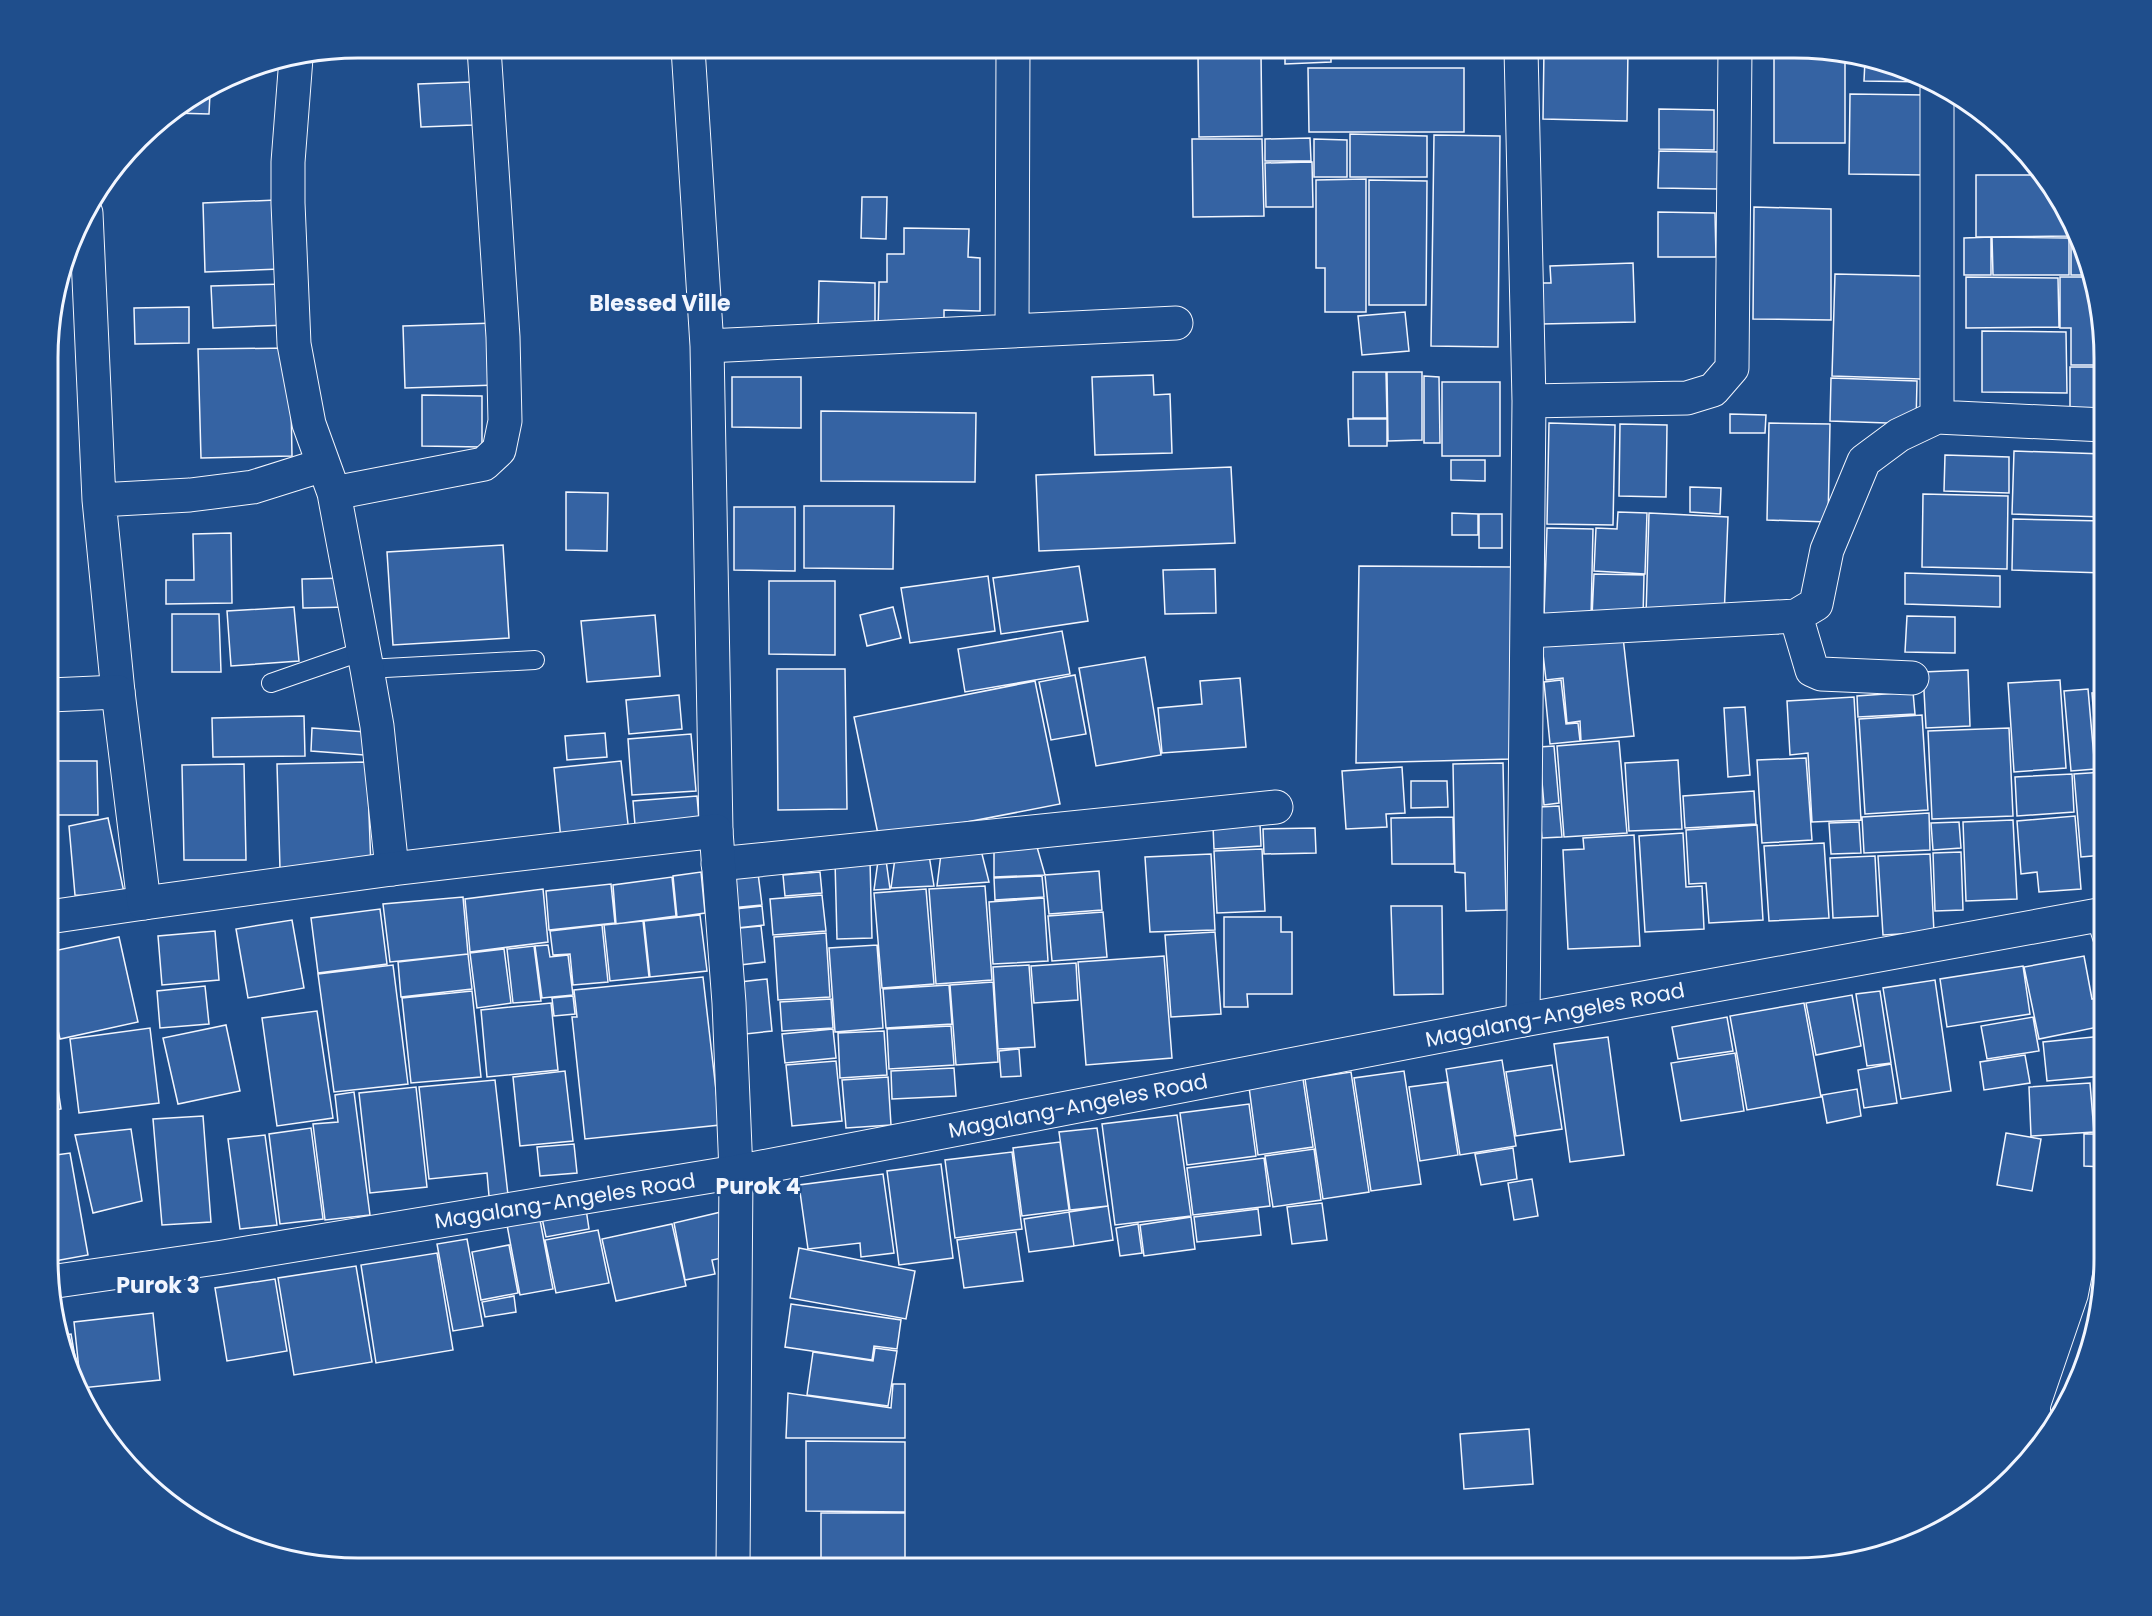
<svg xmlns="http://www.w3.org/2000/svg" width="2152" height="1616" font-family="Poppins,sans-serif">
	<style>
		.building { fill: #3563a3; stroke: #f2f6ff; stroke-width: 1.5 }
		.lines { fill: none; stroke-linecap: round; stroke-linejoin: round }
		.service-casing { stroke: #f2f6ff; stroke-width: 20 }
		.minor-casing { stroke: #f2f6ff; stroke-width: 35 }
		.tertiary-casing { stroke: #f2f6ff; stroke-width: 35 }
		.secondary-casing { stroke: #f2f6ff; stroke-width: 35 }
		.service { stroke: #1f4e8c; stroke-width: 18 }
		.minor { stroke: #1f4e8c; stroke-width: 33 }
		.tertiary { stroke: #1f4e8c; stroke-width: 33 }
		.secondary { stroke: #1f4e8c; stroke-width: 33 }
		.labels { text-anchor: middle; stroke-width: 4.5; stroke-linejoin: round; paint-order: stroke }
		.street-label { font-size: 21px; fill: #f2f6ff; stroke: #1f4e8c }
		.neighbourhood-label { font-size: 22px; font-weight: bold; fill: #f2f6ff; stroke: #1f4e8c }
		.rim { fill: none; stroke: #f2f6ff; stroke-width: 3 }
	</style>
	<rect width="100%" height="100%" fill="#1f4e8c"/>
	<path class="building" d="M1190,48H1280V49L1190,51Z
		M1285,48H1331V62L1285,64Z
		M1544,49H1628L1627,121L1543,119Z
		M1774,49H1814L1845,56V143H1774Z
		M1261,54L1262,136L1199,137L1198,55Z
		M1865,60L1912,71L1930,82L1864,81Z
		M1308,68H1464V132H1309Z
		M470,82L473,125L421,127L418,84Z
		M210,93L209,114L174,113Z
		M1850,94L1925,95V175L1849,174Z
		M1659,109L1714,110V150L1659,149Z
		M1350,134L1427,136V177H1350Z
		M1434,135L1500,136L1498,347L1431,346Z
		M1310,138L1311,161H1265V139Z
		M1192,139H1262L1264,216L1193,217Z
		M1314,139L1347,140V177H1314Z
		M1659,151L1720,152L1719,189L1658,188Z
		M1312,162L1313,207H1266L1265,163Z
		M1976,175H2037L2069,217V236L1976,237Z
		M1366,179V312H1325V268H1316V180Z
		M1369,180L1427,181L1426,305H1369Z
		M862,197H887L886,239L861,238Z
		M276,200L280,269L205,272L203,203Z
		M1754,207L1831,209V320L1753,319Z
		M1658,212L1715,213L1716,257H1658Z
		M2071,221H2072L2092,275H2071Z
		M904,228L969,229L968,257L980,258V311L944,310V324L878,333L879,282H887V254H904Z
		M1991,237V275H1964V238Z
		M1992,237L2069,238V275H1993Z
		M1633,263L1635,322L1541,324L1540,283H1551L1550,266Z
		M1835,274L1924,276L1921,379L1832,376Z
		M1966,277L2058,278L2059,327L1966,328Z
		M2060,277H2093L2104,365H2071V328H2060Z
		M819,281L875,283V333L818,332Z
		M287,284L288,325L213,328L211,286Z
		M189,307V343L135,344L134,308Z
		M1405,312L1409,351L1362,355L1358,316Z
		M494,323L496,385L405,388L403,326Z
		M1982,331L2066,332L2067,393L1982,392Z
		M290,348L292,456L201,458L198,349Z
		M2070,367H2104V419H2070Z
		M1353,372H1386L1387,418H1353Z
		M1387,372H1422V440L1388,441Z
		M1153,375L1154,395L1170,394L1172,453L1095,455L1092,377Z
		M1424,376L1439,377L1440,443H1424Z
		M732,377H801V428L732,427Z
		M1831,378L1917,381L1916,424L1830,421Z
		M1442,382H1500V456H1442Z
		M422,395L482,396V447L422,446Z
		M821,411L976,413L975,482L821,481Z
		M1730,414L1766,415L1765,433H1730Z
		M1348,419H1387V446H1349Z
		M1549,423L1615,425L1613,525L1547,524Z
		M1769,423L1830,424L1828,522L1767,520Z
		M1620,424L1667,425L1666,497L1619,496Z
		M2014,451L2104,454V517L2012,514Z
		M1945,455L2009,457V493L1944,491Z
		M1451,460H1485V481L1451,480Z
		M1231,467L1235,543L1039,551L1036,475Z
		M1690,487L1721,488L1720,514L1690,512Z
		M566,492L608,493L607,551L566,550Z
		M1923,494L2008,496L2007,569L1922,567Z
		M804,506H894L893,569L804,568Z
		M734,507H795V571L734,570Z
		M1618,512L1647,513L1645,574L1594,571L1596,528L1617,529Z
		M1452,513L1478,514V535H1452Z
		M1649,513L1728,517L1724,619L1646,615Z
		M1479,514H1502V548H1479Z
		M2013,519L2104,521V573L2012,570Z
		M1547,528L1593,529L1591,618L1544,616Z
		M231,533L232,603L166,604V580H194L193,534Z
		M503,545L509,638L393,645L387,552Z
		M1079,566L1088,621L1001,634L993,578Z
		M1359,566L1513,567L1512,759L1356,763Z
		M1215,569L1216,613L1165,614L1163,570Z
		M1905,573L2000,576V607L1905,604Z
		M1594,574L1644,575L1643,618L1592,616Z
		M988,576L995,631L910,643L901,588Z
		M348,578V607L303,608L302,579Z
		M769,581H835V655L769,654Z
		M294,607L299,661L231,666L227,611Z
		M893,607L901,638L867,646L860,615Z
		M2099,613H2104V682H2101Z
		M172,614H219L221,672H172Z
		M655,615L660,676L587,682L581,621Z
		M1907,616L1955,617V653L1905,652Z
		M1062,631L1070,674L965,692L958,649Z
		M1623,637L1634,736L1581,741L1580,721L1567,723L1563,678L1546,680L1542,645Z
		M1145,657L1161,755L1096,766L1079,668Z
		M777,669H845L847,809L778,810Z
		M1968,670L1970,726L1926,728L1923,672Z
		M1075,675L1086,734L1051,740L1039,682Z
		M1240,678L1246,747L1162,753L1158,708L1202,704L1200,681Z
		M1561,680L1566,724L1578,723L1580,741L1550,744L1544,682Z
		M2060,680L2066,768L2014,772L2008,683Z
		M1035,681L1060,804L879,839L854,717Z
		M2088,689L2095,769L2071,771L2064,691Z
		M1913,692L1915,714L1858,717L1857,696Z
		M2104,692V744L2096,745L2092,693Z
		M679,695L682,729L629,734L626,700Z
		M1854,697L1861,820L1812,822L1808,753L1790,755L1787,701Z
		M1745,707L1750,775L1728,777L1724,708Z
		M1922,715L1928,810L1865,814L1859,719Z
		M304,716L305,756L213,757L212,718Z
		M312,728L366,732L364,755L311,751Z
		M2009,728L2013,816L1932,819L1928,731Z
		M605,733L607,757L567,760L565,736Z
		M691,734L696,791L632,795L628,739Z
		M1619,741L1627,833L1564,837L1557,746Z
		M1554,746L1559,803L1544,805L1539,747Z
		M2104,746V768H2098L2096,747Z
		M1806,758L1812,840L1762,843L1757,760Z
		M1678,760L1682,829L1629,831L1625,763Z
		M50,761H97L98,815H50Z
		M621,761L629,833L561,840L554,768Z
		M367,762L371,867L280,869L277,764Z
		M1503,763L1506,910L1466,911L1465,873L1455,872L1453,764Z
		M244,764L246,860H184L182,765Z
		M1402,767L1405,813L1386,814L1387,827L1346,829L1342,771Z
		M2104,772V855L2081,857L2074,774Z
		M2072,774L2074,812L2017,816L2015,777Z
		M1411,781H1447L1448,807L1411,808Z
		M1754,791L1756,824L1685,828L1683,796Z
		M697,796L700,832L636,837L633,801Z
		M1559,806L1562,837L1542,838L1539,807Z
		M1929,813L1930,850L1864,853L1862,817Z
		M2075,816L2081,889L2039,892L2037,872L2021,874L2017,821Z
		M1453,817L1454,864H1392L1391,818Z
		M108,818L125,897L75,895L69,826Z
		M2013,820L2017,899L1966,901L1963,822Z
		M1859,822L1861,853L1831,854L1829,823Z
		M1959,822L1961,848L1933,850L1931,823Z
		M1260,824L1261,846L1214,849L1213,826Z
		M1757,825L1763,920L1709,923L1706,883L1689,884L1686,830Z
		M1315,828L1316,853L1264,854L1263,829Z
		M1683,833L1686,887L1702,886L1704,929L1645,932L1639,836Z
		M1634,835L1640,946L1568,949L1563,850L1584,849L1583,838Z
		M1824,843L1829,918L1769,921L1764,846Z
		M1037,847L1045,875L994,877V850Z
		M1262,849L1265,911L1217,913L1214,851Z
		M981,850L989,882L937,886L941,854Z
		M1961,852L1963,910L1935,911L1933,853Z
		M1211,854L1215,930L1150,932L1145,857Z
		M1930,854L1934,932L1883,935L1878,856Z
		M929,855L934,886L891,888L895,858Z
		M1875,856L1878,916L1833,918L1830,858Z
		M886,860L890,889L874,890L878,861Z
		M835,861H870L872,938L837,939Z
		M1099,871L1102,910L1049,914L1045,875Z
		M701,872L705,913L677,917L673,876Z
		M820,872L822,893L785,896L783,875Z
		M758,873L762,905L730,908L727,876Z
		M1042,876L1044,897L995,900L994,878Z
		M672,877L676,916L616,924L613,885Z
		M611,884L615,923L549,930L546,891Z
		M985,886L992,980L936,984L929,889Z
		M543,889L548,942L470,952L465,899Z
		M926,889L934,984L882,988L874,893Z
		M822,895L826,931L773,935L770,899Z
		M463,897L468,954L390,962L383,904Z
		M1044,898L1048,961L993,964L989,902Z
		M762,906L764,925L728,929L726,910Z
		M1391,906H1442L1443,994L1394,995Z
		M380,909L387,964L318,973L311,918Z
		M1103,912L1107,957L1052,961L1048,916Z
		M700,915L707,971L650,977L644,921Z
		M1224,917H1281V932H1292V994H1247L1248,1007H1224Z
		M292,920L304,988L248,998L236,929Z
		M643,921L649,977L610,981L604,925Z
		M602,925L608,982L573,985L570,954L553,955L550,931Z
		M761,926L765,962L732,966L729,929Z
		M215,931L219,980L162,985L158,936Z
		M1215,932L1221,1014L1171,1017L1165,935Z
		M826,933L830,997L778,1000L774,937Z
		M119,937L138,1022L60,1039L55,1017L49,1019V952Z
		M548,945L550,957L568,955L573,995L542,998L535,946Z
		M877,945L883,1028L835,1032L829,948Z
		M534,946L541,1001L513,1003L507,949Z
		M504,949L511,1003L477,1008L470,953Z
		M468,954L472,989L401,997L398,962Z
		M1164,956L1172,1058L1086,1065L1078,962Z
		M2084,956L2092,999L2102,997L2103,1026L2039,1039L2024,967Z
		M1076,963L1078,1000L1034,1003L1031,966Z
		M393,965L408,1084L334,1092L318,974Z
		M1029,965L1035,1047L998,1049L993,967Z
		M2023,966L2030,1014L1947,1027L1940,979Z
		M703,977L720,1125L585,1139L572,1017H577L574,990Z
		M767,979L772,1031L736,1035L731,983Z
		M1935,980L1951,1091L1901,1099L1883,988Z
		M993,982L998,1062L956,1065L950,985Z
		M949,985L952,1024L886,1028L883,989Z
		M205,986L209,1024L160,1028L157,991Z
		M472,991L481,1077L411,1083L402,998Z
		M1880,991L1891,1063L1867,1066L1856,994Z
		M1852,995L1861,1046L1816,1055L1806,1003Z
		M573,996L575,1014L554,1016L552,998Z
		M831,999L833,1028L782,1031L780,1002Z
		M551,1003L558,1070L487,1077L481,1010Z
		M1804,1003L1821,1097L1747,1110L1730,1016Z
		M317,1011L333,1118L277,1126L262,1018Z
		M1727,1017L1733,1051L1678,1059L1672,1027Z
		M2033,1017L2039,1051L1987,1059L1981,1026Z
		M226,1025L240,1091L178,1104L163,1038Z
		M951,1026L954,1065L889,1069L887,1029Z
		M150,1028L159,1103L79,1113L70,1039Z
		M833,1029L836,1058L785,1063L782,1034Z
		M884,1031L887,1075L840,1078L838,1033Z
		M2103,1036V1076L2047,1081L2043,1042Z
		M1608,1037L1624,1155L1570,1162L1554,1044Z
		M1019,1049L1021,1076L1001,1077L999,1051Z
		M49,1050H52L61,1109L49,1111Z
		M1735,1053L1744,1111L1681,1121L1671,1063Z
		M2025,1055L2030,1083L1984,1090L1980,1062Z
		M1502,1060L1516,1146L1460,1155L1446,1069Z
		M836,1061L842,1121L792,1126L786,1065Z
		M1891,1064L1897,1103L1864,1108L1858,1070Z
		M1552,1065L1562,1129L1516,1136L1506,1072Z
		M954,1068L956,1096L892,1099L891,1071Z
		M565,1071L573,1141L520,1146L513,1077Z
		M1404,1071L1421,1184L1371,1191L1354,1078Z
		M1351,1072L1369,1192L1323,1199L1305,1079Z
		M888,1077L891,1125L846,1128L842,1080Z
		M1303,1079L1313,1147L1258,1155L1249,1087Z
		M495,1080L508,1195L489,1196L487,1173L429,1179L419,1087Z
		M1447,1082L1458,1155L1420,1161L1409,1087Z
		M2090,1083L2094,1132L2031,1136L2029,1087Z
		M416,1087L427,1187L370,1193L359,1093Z
		M1857,1089L1861,1116L1827,1123L1822,1095Z
		M354,1092L370,1215L325,1220L313,1124L338,1122L335,1095Z
		M1249,1104L1256,1156L1187,1165L1180,1113Z
		M1177,1115L1191,1216L1115,1225L1102,1124Z
		M203,1116L211,1222L162,1225L153,1119Z
		M311,1128L323,1219L280,1224L269,1134Z
		M1097,1128L1108,1206L1070,1210L1059,1132Z
		M131,1129L142,1201L93,1213L75,1135Z
		M2006,1133L2041,1139L2032,1191L1997,1185Z
		M2084,1134H2103V1167L2084,1166Z
		M265,1135L277,1225L240,1229L228,1139Z
		M1060,1142L1069,1210L1022,1216L1013,1148Z
		M574,1144L577,1173L540,1176L537,1147Z
		M1513,1148L1517,1179L1481,1185L1475,1154Z
		M1314,1149L1321,1200L1273,1207L1265,1156Z
		M1012,1152L1022,1229L955,1238L945,1160Z
		M70,1153L88,1255L49,1262V1156Z
		M1264,1158L1270,1206L1193,1215L1187,1168Z
		M941,1164L953,1258L899,1265L887,1171Z
		M883,1174L894,1253L861,1257L860,1243L808,1249L799,1185Z
		M1532,1179L1538,1216L1514,1220L1508,1183Z
		M1322,1203L1327,1240L1292,1244L1287,1207Z
		M1108,1206L1113,1240L1074,1246L1069,1212Z
		M586,1209L589,1229L546,1237L542,1218Z
		M1258,1209L1261,1235L1197,1242L1194,1217Z
		M721,1212L731,1256L712,1260L715,1274L685,1280L674,1223Z
		M1069,1212L1074,1246L1029,1252L1024,1219Z
		M1191,1217L1195,1249L1144,1256L1140,1225Z
		M540,1220L553,1289L520,1295L507,1225Z
		M672,1224L686,1286L616,1301L602,1239Z
		M1138,1224L1142,1253L1120,1256L1116,1228Z
		M598,1230L609,1283L556,1293L545,1240Z
		M1016,1232L1023,1281L964,1288L957,1240Z
		M467,1239L483,1326L453,1331L437,1244Z
		M509,1245L518,1293L481,1300L472,1252Z
		M799,1248L915,1271L906,1319L790,1298Z
		M437,1253L453,1350L376,1363L361,1265Z
		M356,1266L372,1362L294,1375L278,1278Z
		M275,1279L287,1351L227,1361L215,1288Z
		M514,1296L516,1312L485,1317L482,1302Z
		M791,1304L901,1320L897,1349L874,1346L872,1360L785,1347Z
		M153,1313L160,1380L81,1388L74,1322Z
		M71,1334L79,1380L76,1381L64,1335Z
		M875,1348L897,1351L888,1406L807,1395L813,1352L873,1361Z
		M893,1384H905V1438H786L788,1393L891,1408Z
		M1529,1429L1533,1484L1464,1489L1460,1434Z
		M806,1441L905,1442V1512L806,1511Z
		M821,1513H905V1563L821,1562Z
		M821,1565L905,1566V1568H821Z"/>
	<g class="lines">
		<g class="service-casing">
			<path id="service" d="M367,669L535,660
				M271,683L363,651
				M2095,916L2104,944
				M2060,1409L2097,1301L2103,1270"/>
		</g>
		<g class="minor-casing">
			<path id="minor" d="M688,48L707,346L716,831
				M1521,49L1529,401L1523,1020
				M296,58L288,162V203L294,344L309,424L334,493L367,669L377,726L392,869
				M86,213L99,500L118,692
				M1012,331L1013,48
				M707,346L1176,323
				M1529,401L1687,398L1713,390L1732,368L1735,49
				M1937,417V87
				M334,493L484,464L499,450L505,421L503,337L484,48
				M99,500L190,495L253,487L323,465
				M1796,616L1812,670L1821,674L1912,678
				M1528,631L1796,616L1816,604L1827,550L1864,461L1899,435L1937,417L2104,425
				M718,864L1276,807
				M49,917L144,903
				M733,1568L736,1172"/>
		</g>
		<g class="tertiary-casing">
			<path id="tertiary" d="M50,695L118,692L144,903L392,869L716,831L729,1003L736,1172"/>
		</g>
		<g class="secondary-casing">
			<path id="secondary" d="M50,1282L223,1257L736,1172L1523,1020L2104,914"/>
		</g>
		<use href="#service" class="service"/>
		<use href="#minor" class="minor"/>
		<use href="#tertiary" class="tertiary"/>
		<use href="#secondary" class="secondary"/>
	</g>
	<g class="labels">
		<g class="street-label">
			<text transform="translate(1555 1015) rotate(-11)" y="7">Magalang-Angeles Road</text>
			<text transform="translate(1078 1106) rotate(-11)" y="7">Magalang-Angeles Road</text>
			<text transform="translate(565 1201) rotate(-9)" y="7">Magalang-Angeles Road</text>
		</g>
		<g class="neighbourhood-label">
			<text x="660" y="311">Blessed Ville</text>
			<text x="758" y="1194">Purok 4</text>
			<text x="158" y="1293">Purok 3</text>
		</g>
	</g>
	<path d="M0 0H2152V1616H0ZM358 58H1794A300 300 0 0 1 2094 358V1258A300 300 0 0 1 1794 1558H358A300 300 0 0 1 58 1258V358A300 300 0 0 1 358 58Z" fill="#1f4e8c" fill-rule="evenodd"/>
	<path class="rim" d="M358 58H1794A300 300 0 0 1 2094 358V1258A300 300 0 0 1 1794 1558H358A300 300 0 0 1 58 1258V358A300 300 0 0 1 358 58Z"/>
</svg>
